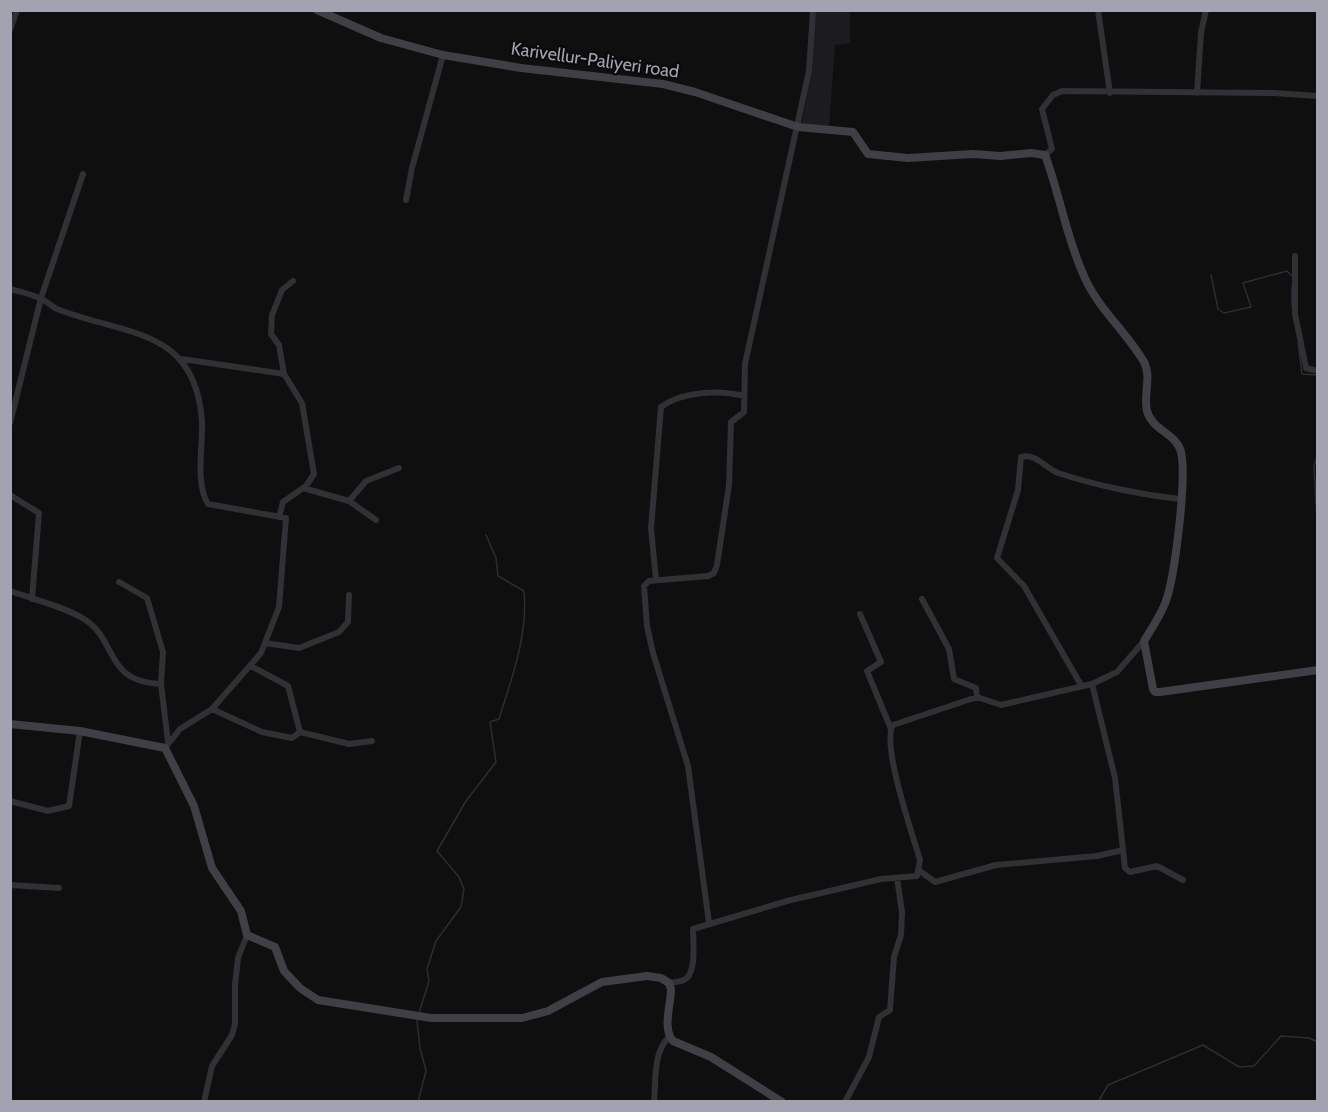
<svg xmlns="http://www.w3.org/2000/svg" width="1328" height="1112" font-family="Cabin,sans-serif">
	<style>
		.built { fill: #1c1b1d }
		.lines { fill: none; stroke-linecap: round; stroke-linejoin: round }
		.stream { stroke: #292e35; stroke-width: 1.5 }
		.street { stroke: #303035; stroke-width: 6 }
		.secondary { stroke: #3f3f45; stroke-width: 8 }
		.labels { text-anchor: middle; stroke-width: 4.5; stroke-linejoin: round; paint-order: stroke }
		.street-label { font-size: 18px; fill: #a1a3b0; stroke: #0a0a0b }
	</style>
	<rect width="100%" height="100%" fill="#0f0f10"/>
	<path class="built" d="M815,11H850V43L835,45L829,127L801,125L812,72Z"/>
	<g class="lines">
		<path class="stream" d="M1211,275L1218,309L1224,313L1251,307L1243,283L1287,271L1292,276
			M1292,287V306
			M1298,343L1302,374L1318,375
			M1318,454L1314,466L1318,539
			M419,1013L429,981L427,969L436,941L461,907L464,889L459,877L437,851L466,801L496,762L490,722L499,719C512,677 528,636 524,591L498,576L496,558L486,535
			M417,1020L420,1048L426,1071L418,1102
			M1098,1102L1108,1085L1203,1045L1239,1067L1254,1066L1281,1036L1309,1038L1318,1042"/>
		<path class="street" d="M1098,10L1110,93
			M10,30L17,10
			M1197,93L1201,33L1206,10
			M1045,155L1052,149L1042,109L1053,95L1062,91L1274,93L1318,96
			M406,200L412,168L443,55
			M1295,256V314L1306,368L1318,371
			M10,289C21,292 32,294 41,299C47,301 51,306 57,309C126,336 196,327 202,422C203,446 195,483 208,504L286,518L279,607L261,653L212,709L180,729L165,748
			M182,359L284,374
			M10,423L41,298L83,174
			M303,488L349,501L376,520
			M10,495L39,513L32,599
			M349,501L366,481L399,468
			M279,517L283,502L306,486L314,474L302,403L284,374L279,345L271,334L272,315L282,290L293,281
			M656,580L651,528L661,407C682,391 720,390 744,396
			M119,582L147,598L163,652L161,684
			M10,591C33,599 65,607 84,619C118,640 104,682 161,684L168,742
			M922,599L949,649L954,679L976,688L977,697
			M860,614L881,662L867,671L891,729
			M265,643L299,648L339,632L348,622L349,595
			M251,666L288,686L300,732
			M1092,684L1115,778L1125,868L1130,872L1157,866L1183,880
			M1081,685L1024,586L997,558L1018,490L1021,457C1036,453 1045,468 1058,473C1094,485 1142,495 1180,499
			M212,709L262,732L292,738L300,732L349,744L372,741
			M10,801L48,811L69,806L80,731
			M920,871L935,882L996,865L1097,856L1123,850
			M10,885L59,888
			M709,923L688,766L653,653L647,626L644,586L649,581L708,576L714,573L717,565L729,485L731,422L744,412L745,364L809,71L813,10
			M669,983C673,982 680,982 684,980C697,974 693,941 693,929L787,901L881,879L917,876L920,860C913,836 881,744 893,725L977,697L1001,705L1092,684L1117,672L1144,641
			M204,1102L212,1066L232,1035L235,1024V985L238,958L247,935
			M654,1102C656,1080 653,1052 669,1037
			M845,1102L869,1057L879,1017L890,1010L894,957L901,935L902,912L897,878"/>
		<path class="secondary" d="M317,10L381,38L443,55L521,68L663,84L695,92L798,127L853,132L868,154L908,158L973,154L1000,156L1031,153L1045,155C1060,195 1066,237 1084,276C1098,309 1126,331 1144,362C1152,377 1143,395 1147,411C1152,430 1177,434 1181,452C1187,478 1175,575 1166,601C1161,615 1152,628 1144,641L1153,689L1155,692H1160L1318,670
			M10,724L80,731L165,748L194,806L212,868L241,911L247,935L275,947L284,971L300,988L318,1000L431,1018H522L548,1011L602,982L647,976L661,978L669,983L671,989C671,1004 662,1029 673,1041L711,1057L782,1102"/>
	</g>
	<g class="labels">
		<g class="street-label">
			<text transform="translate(595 60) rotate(8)" y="6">Karivellur-Paliyeri road</text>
		</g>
	</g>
	<rect width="1328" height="1112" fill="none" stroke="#a1a3b0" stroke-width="24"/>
</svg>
